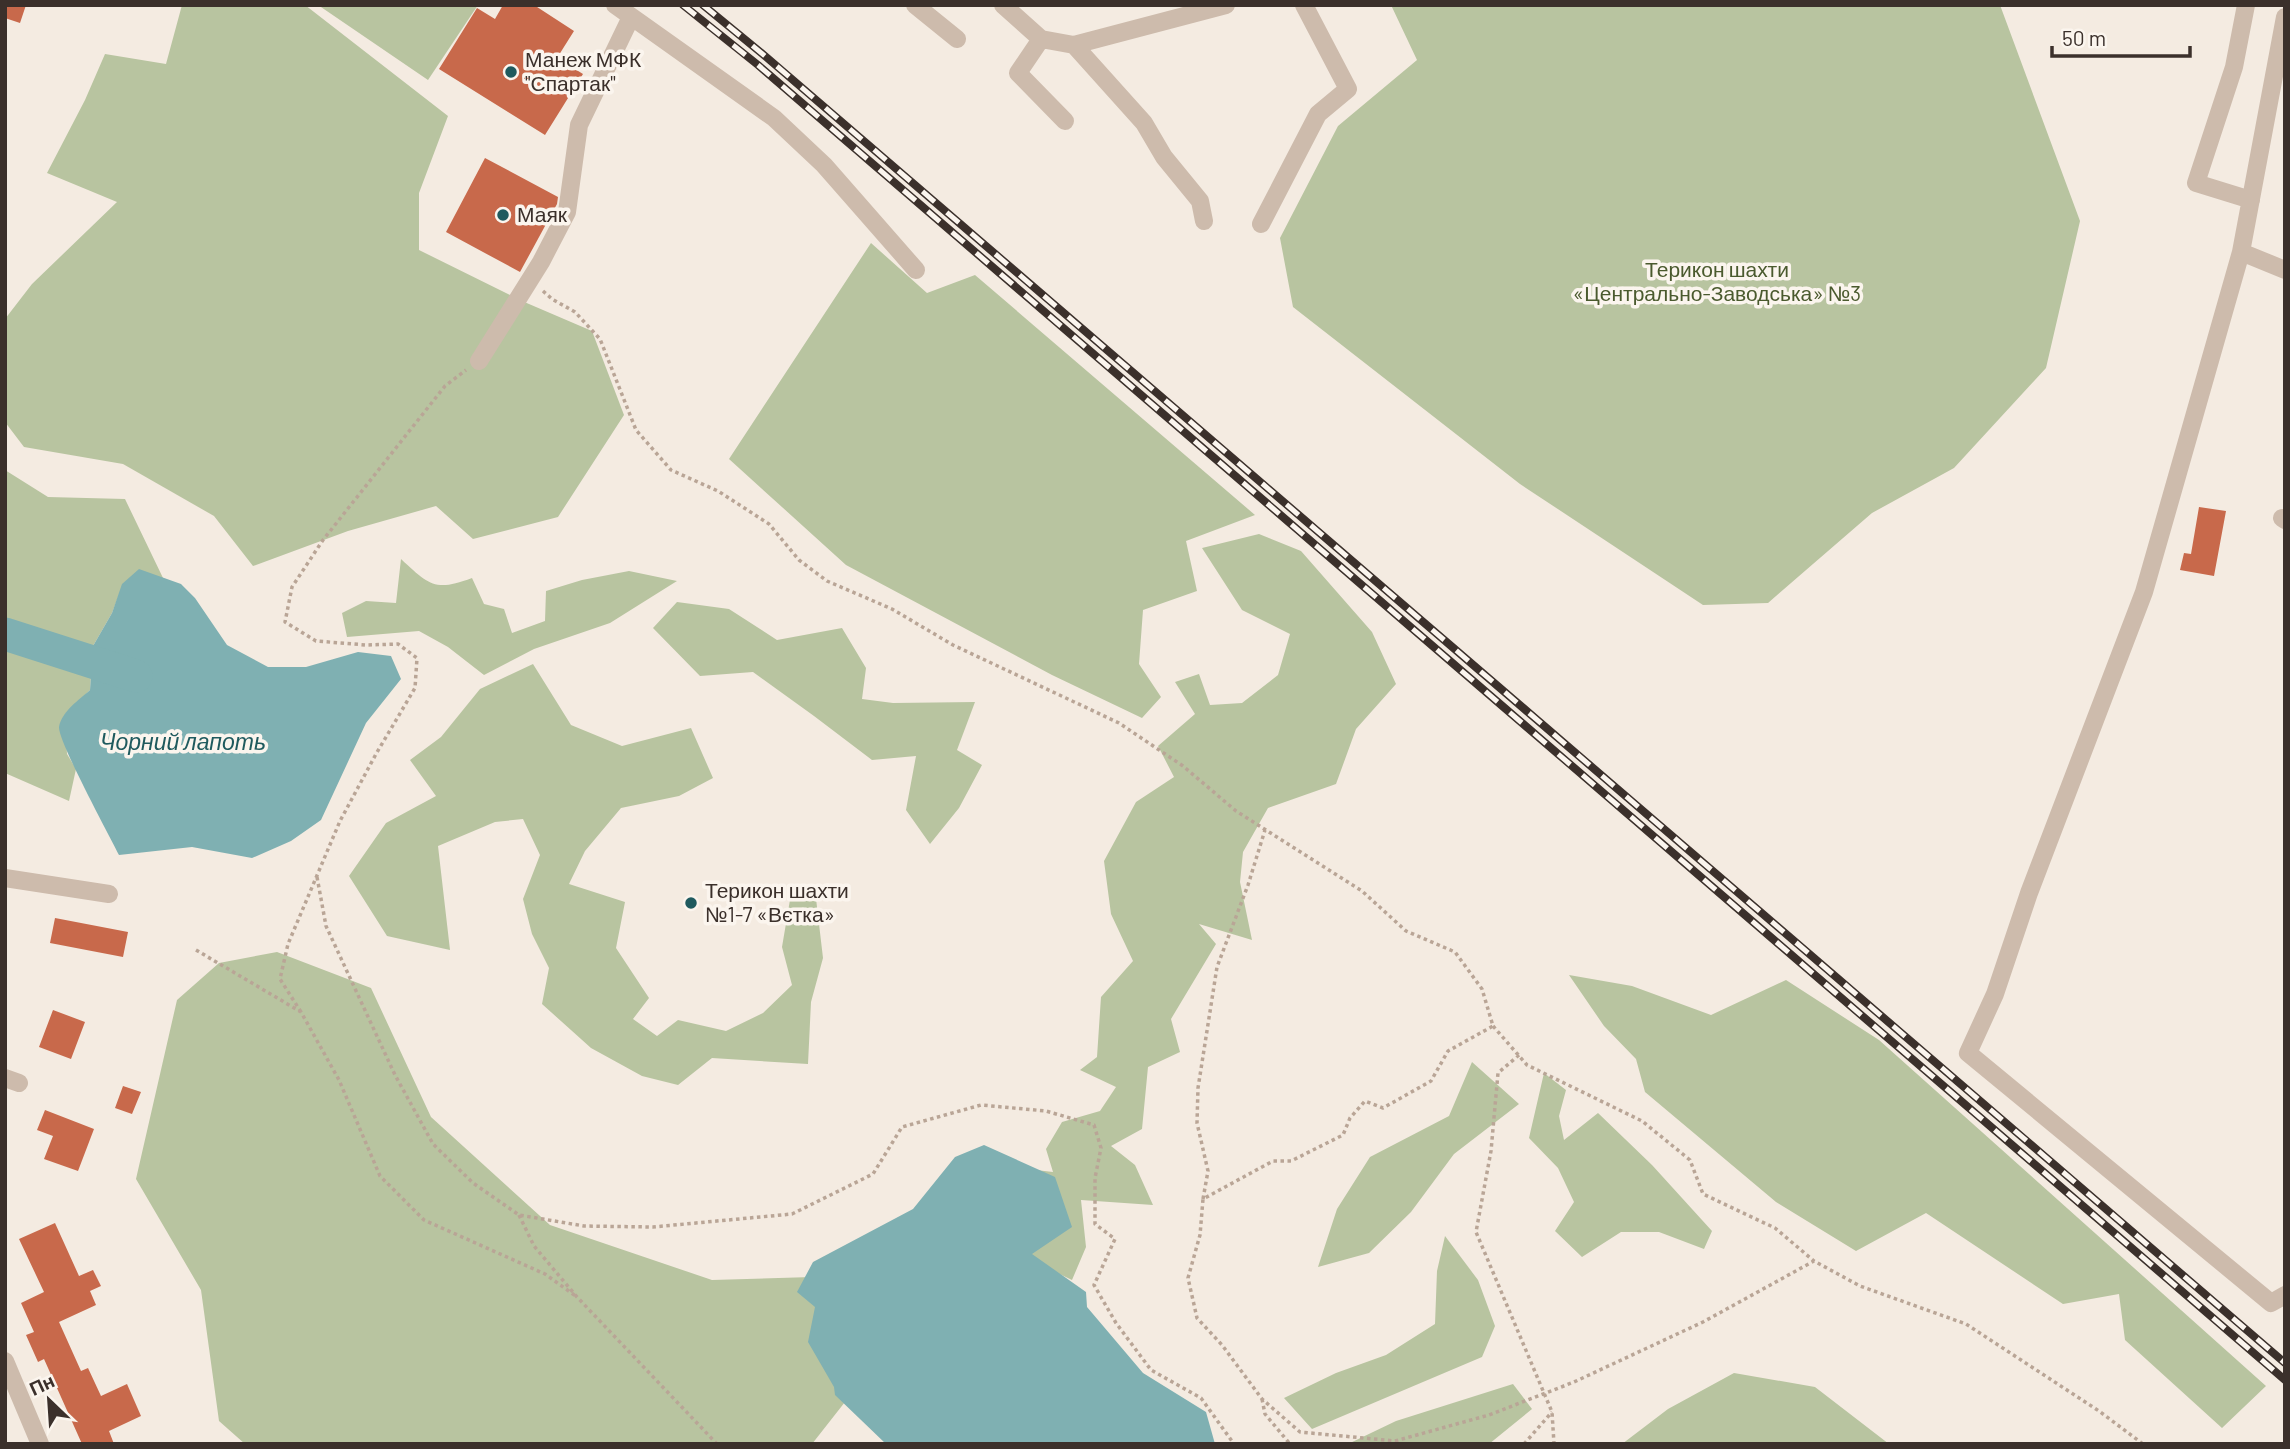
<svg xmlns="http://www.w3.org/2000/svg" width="2290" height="1449" font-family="Barlow,sans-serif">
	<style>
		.green { fill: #b8c4a0 }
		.water { fill: #7fb0b2 }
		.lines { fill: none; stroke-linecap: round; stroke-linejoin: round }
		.river { stroke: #7fb0b2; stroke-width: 33 }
		.building { fill: #c8694b }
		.path { stroke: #b9a596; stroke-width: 3.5; stroke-dasharray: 3.5 3.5; stroke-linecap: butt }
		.minor { stroke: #cdbbac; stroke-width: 18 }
		.rail-casing { stroke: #3b302b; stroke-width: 8 }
		.rail { stroke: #fbf5ee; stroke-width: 5; stroke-dasharray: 16; stroke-linecap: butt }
		.poi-dot { fill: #1f5a5e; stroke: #fbf5ee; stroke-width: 2.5 }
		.labels { text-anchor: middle; stroke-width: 7; stroke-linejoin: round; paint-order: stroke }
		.poi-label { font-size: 21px; fill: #3b302b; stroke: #fbf5ee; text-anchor: start }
		.park-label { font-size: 21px; fill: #4a5a2e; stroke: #fbf5ee }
		.water-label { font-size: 23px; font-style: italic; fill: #1f5a5e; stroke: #fbf5ee }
	</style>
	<rect width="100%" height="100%" fill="#f4ebe1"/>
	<path class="green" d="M182,5H305L448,116L419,193V250L522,301L592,331L624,415L558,517L473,539L436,506L348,531L253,566L214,516L123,464L24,447L5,422V319L32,284L117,202L47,173L85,100L105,54L166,64Z
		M318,5H478L428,80Z
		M1391,5H2000L2080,221L2046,368L1954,468L1872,513L1768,603L1703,605L1520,484L1293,307L1280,238L1338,126L1417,60Z
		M871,243L927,293L975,275L1255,515L1186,541L1197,591L1143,610L1139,664L1161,697L1142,718L1052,675L846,565L729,459Z
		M5,470L48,497L125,499L164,580L140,570L123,584L112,613L93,646L90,690L65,714L67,754L76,769L69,801L5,773Z
		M1259,534L1301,551L1372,632L1396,684L1356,729L1336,784L1268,808L1243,852L1240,882L1252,940L1199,924L1216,944L1171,1019L1180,1052L1148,1067L1142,1129L1111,1146L1135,1165L1153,1205L1081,1200L1086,1247L1072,1280L1018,1254L1019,1168L1053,1172L1046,1149L1062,1122L1100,1111L1116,1087L1080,1070L1097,1057L1101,997L1133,961L1111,914L1104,861L1136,802L1174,777L1158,746L1195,714L1175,682L1199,674L1210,705L1242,703L1278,675L1290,634L1242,610L1202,548Z
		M401,559C429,585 435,592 472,578L484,604L504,609L512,633L545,621L546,591L582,580L629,571L677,581L610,623L534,649L484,675L448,647L419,631L347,637L342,613L366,601L396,603Z
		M677,602L729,609L777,640L842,628L866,668L862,699L893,703L975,702L957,750L982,765L959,808L930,844L906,810L916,756L872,760L814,716L753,672L700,676L653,628Z
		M533,664L571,725L622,746L691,728L713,778L679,796L621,808L585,851L569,884L625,902L616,948L649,998L633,1019L657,1036L678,1020L726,1031L763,1013L792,985L782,947L792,888L815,890L823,958L811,1002L808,1064L712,1058L678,1085L642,1076L591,1048L542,1004L549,968L532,934L523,899L540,855L523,819L495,822L438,846L450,950L387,936L349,876L386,823L436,796L410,760L441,737L480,689Z
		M277,952L371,988L431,1117L550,1225L712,1280L812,1277L885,1351L812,1444H245L219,1421L201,1290L136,1179L177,1000L219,963Z
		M1569,975L1632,986L1711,1015L1786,980L1879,1040L2266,1386L2222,1428L2125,1340L2119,1294L2063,1304L1926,1213L1856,1251L1776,1202L1645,1092L1636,1059L1604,1026Z
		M1472,1062L1519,1104L1454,1154L1411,1212L1369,1253L1318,1267L1337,1209L1370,1157L1449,1116Z
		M1544,1073L1566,1090L1559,1116L1564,1140L1598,1113L1652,1165L1712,1231L1704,1249L1659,1232H1621L1582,1257L1555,1231L1574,1202L1558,1168L1529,1138Z
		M1445,1236L1478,1280L1495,1326L1482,1357L1312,1429L1284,1398L1336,1373L1386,1355L1435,1324L1437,1271Z
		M1734,1373L1815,1387L1889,1444H1622L1668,1409Z
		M1513,1384L1532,1409L1489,1444H1348L1396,1421Z"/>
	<path class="water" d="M139,569L181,584L195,598L227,645L268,667H306L358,652L391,656L401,679L366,723L321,820L291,841L252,858L192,847L119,855C109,835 58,741 59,727C62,711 79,700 90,690L93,646L112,613L122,584Z
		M984,1145L1055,1177L1072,1227L1032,1254L1086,1292L1087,1307L1143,1373L1206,1412L1215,1444H886L835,1395L834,1387L808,1342L815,1307L797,1292L813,1262L913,1209L955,1157Z"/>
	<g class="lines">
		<path class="river" d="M5,634L136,676"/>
	</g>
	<path class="building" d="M5,5H26L20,23L5,18Z
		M503,5H534L574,31L557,58L583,74L545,135L439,69L477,8L495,19Z
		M485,158L558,197L557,204L520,272L446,232Z
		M2199,507L2226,511L2214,576L2180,570L2184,553L2191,554Z
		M55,918L128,932L123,957L50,943Z
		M53,1010L85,1022L71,1059L39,1047Z
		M123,1086L141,1092L132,1114L115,1108Z
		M45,1110L94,1129L78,1171L44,1159L53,1136L37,1130Z
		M55,1223L79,1276L93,1270L101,1286L90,1291L96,1305L59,1322L81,1371L88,1368L101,1396L127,1384L141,1416L109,1431L114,1444H82L44,1359L38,1362L26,1335L34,1332L21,1303L44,1292L19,1239Z"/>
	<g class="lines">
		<path class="path" d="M543,291L552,299L575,312L600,339L636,430L671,470L718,491L769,524L799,560L827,581L892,609L953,645L1119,723L1183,766L1236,811L1362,891L1406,931L1455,952L1482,989L1493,1026L1448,1051L1431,1081L1383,1108L1365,1101L1350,1118L1343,1135L1291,1161H1273L1203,1199L1200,1235L1188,1278L1197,1318L1222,1345L1262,1399L1300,1432L1395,1441L1489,1415L1574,1382L1703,1322L1814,1261L1860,1286L1966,1324L2099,1411L2143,1444
			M317,877L326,926L395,1075L433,1144L473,1183L519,1215L584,1226L653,1227L792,1214L873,1174L902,1127L981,1105L1046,1111L1094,1125L1101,1148L1095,1178V1224L1115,1239L1094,1285L1116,1323L1151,1370L1201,1398L1234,1444
			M196,950L301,1012L339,1080L380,1176L424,1220L545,1274L577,1297
			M301,1012L280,979L288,944L340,821L376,754L415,688L417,658L398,644L366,645L316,641L285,622L292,587L323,540L445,386L466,370
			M1493,1026L1527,1065L1642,1121L1690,1160L1703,1194L1775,1228L1814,1261
			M1519,1055L1498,1073L1491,1151L1476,1232L1552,1412L1554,1444
			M1203,1199L1208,1171L1197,1123L1198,1088L1217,967L1248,885L1265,830
			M519,1215L534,1246L577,1297L717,1444
			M1262,1399L1265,1414L1290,1444
			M1524,1444L1552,1412"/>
		<path class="minor" d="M615,5L774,118L824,165L916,270
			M915,5L957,39
			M1003,5L1041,39L1074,45L1226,5
			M2246,5L2234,67L2196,183L2251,200
			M2285,17L2241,252L2144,592L2029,893L1995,994L1968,1053L2271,1303L2285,1295
			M1041,39L1018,73L1065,121
			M1074,45L1144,123L1164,157L1200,201L1204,221
			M1261,224L1318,114L1348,89L1304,5
			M2241,252L2285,270
			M479,361L541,262L567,212L579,125L631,17
			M2282,518L2285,520
			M5,878L109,894
			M5,1078L19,1083
			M5,1361L40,1444"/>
		<g class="rail-casing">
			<path id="rail" d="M683,5L758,65L2285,1380
				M703,5L765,56L2285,1363"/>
		</g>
		<use href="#rail" class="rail"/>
	</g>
	<g class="poi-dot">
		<circle cx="511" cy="72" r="7"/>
		<circle cx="503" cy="215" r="7"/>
		<circle cx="691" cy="903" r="7"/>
	</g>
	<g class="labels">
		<g class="poi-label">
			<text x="525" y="67">Манеж МФК<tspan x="525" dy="24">"Спартак"</tspan></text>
			<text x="517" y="222">Маяк</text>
			<text x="705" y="898">Терикон шахти<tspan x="705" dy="24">№1-7 «Вєтка»</tspan></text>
		</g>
		<g class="park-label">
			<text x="1717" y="277">Терикон шахти<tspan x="1717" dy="24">«Центрально-Заводська» №3</tspan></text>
		</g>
		<g class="water-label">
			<text x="183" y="750">Чорний лапоть</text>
		</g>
	</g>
	<rect width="2290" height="1449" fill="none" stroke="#3b302b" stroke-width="14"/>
	<g transform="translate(49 1400) rotate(335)" stroke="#fbf5ee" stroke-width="5" paint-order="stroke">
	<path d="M0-5L12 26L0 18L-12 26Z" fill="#3b302b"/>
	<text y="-10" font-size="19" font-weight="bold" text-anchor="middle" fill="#3b302b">Пн</text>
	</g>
	<path d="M2052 46v10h138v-10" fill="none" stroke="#3b302b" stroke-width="3.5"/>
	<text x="2062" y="46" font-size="21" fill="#3b302b" stroke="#fbf5ee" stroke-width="5" paint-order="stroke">50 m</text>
</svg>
